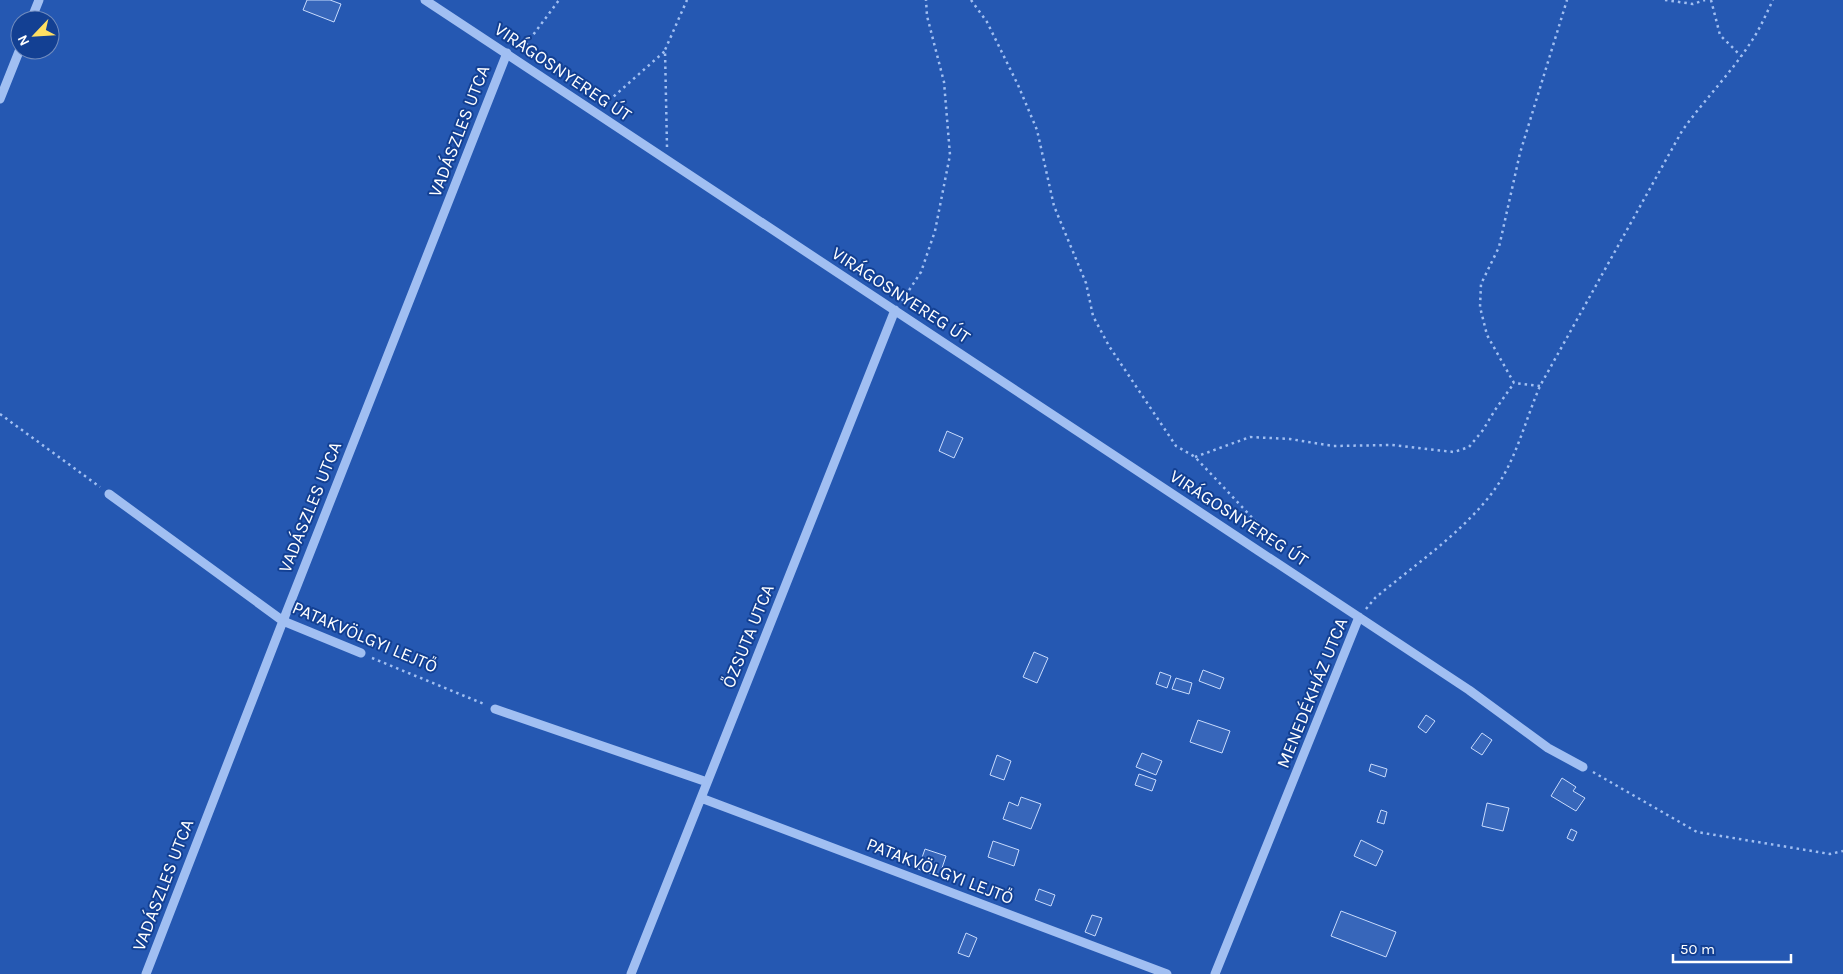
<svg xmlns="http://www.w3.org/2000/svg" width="1843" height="974" font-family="Karla,sans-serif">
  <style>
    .green { fill: #2558b2; fill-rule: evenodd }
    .building { fill: #3766ba; stroke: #c8dbfd }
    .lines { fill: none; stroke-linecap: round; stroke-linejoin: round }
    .path { stroke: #a1bff2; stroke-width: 2.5; stroke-dasharray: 2.5 4; stroke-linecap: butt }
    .minor { stroke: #a1bff2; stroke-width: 9 }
    .labels { text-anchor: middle; stroke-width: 4; stroke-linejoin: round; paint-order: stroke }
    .street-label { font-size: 18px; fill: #fff; stroke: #134093 }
  </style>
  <rect width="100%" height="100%" fill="#134093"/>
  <!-- green -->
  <path class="green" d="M0 0H1843V974H0ZM20 20H50V50H20Z"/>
  <!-- building -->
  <path class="building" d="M307 0H330L341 4 334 22 303 10Z
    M947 431 963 438 954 458 939 451Z
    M1034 652 1048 658 1037 683 1023 677Z
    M1203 670 1224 678 1220 689 1199 681Z
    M1160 672 1171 676 1167 688 1156 684Z
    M1176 678 1192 683 1189 694 1172 689Z
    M1426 715 1435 721 1426 733 1418 727Z
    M1198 720 1230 731 1222 753 1190 742Z
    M1482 733 1492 740 1482 755 1471 748Z
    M1142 753 1162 761 1156 775 1136 767Z
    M997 755 1011 761 1004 780 990 775Z
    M1371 764 1387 769 1385 777 1369 771Z
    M1139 774 1156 780 1152 791 1135 785Z
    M1562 778 1576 787 1573 791 1585 798 1576 811 1551 796Z
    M1021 797 1041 804 1031 829 1003 819 1009 802 1018 806Z
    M1487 803 1509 808 1503 831 1482 826Z
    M1381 810 1387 812 1384 824 1377 822Z
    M1571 829 1577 832 1573 841 1567 838Z
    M1361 840 1383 851 1376 866 1354 856Z
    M993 841 1019 850 1014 866 988 857Z
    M925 849 946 856 939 877 918 869Z
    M1039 889 1055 895 1051 906 1035 900Z
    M1341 911 1396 932 1386 957 1331 936Z
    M1092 915 1102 918 1095 936 1085 932Z
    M966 933 977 938 969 957 958 953Z"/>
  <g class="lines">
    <!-- path -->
    <path class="path" d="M971 0 987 22 1018 85 1037 130 1054 206 1086 283 1093 316 1109 346 1176 446 1195 457 1277 544 1279 549
      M1665 0 1693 4 1705 0
      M1711 0 1720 35 1741 56
      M522 50 559 0
      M604 105 665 51
      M667 147 665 50 687 0
      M902 301 921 272 935 231 950 155 944 82 927 16 926 0
      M1540 386 1514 383 1487 335 1480 307 1481 284 1499 247 1520 153 1567 0
      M0 414 100 487
      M1195 457 1250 437 1290 439 1333 446 1392 445 1454 452 1469 447 1483 430 1495 410 1514 383
      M1366 609 1375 598C1418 562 1480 521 1506 471 1520 444 1528 414 1540 386L1682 131C1704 100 1731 73 1751 42 1760 29 1766 14 1773 0
      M372 658 484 704
      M1593 772 1697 832 1830 854 1843 851"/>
    <!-- minor -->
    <path class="minor" d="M425 0 1469 690 1548 748 1583 767
      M31 20 39 0
      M0 99 20 49
      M109 494 283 621 361 653
      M495 709 707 782
      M701 798 1167 974
      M146 974 283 621 507 53
      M631 974 895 310
      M1215 974 1359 617"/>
  </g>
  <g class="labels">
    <!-- street labels -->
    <g class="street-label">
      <text transform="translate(563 72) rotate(34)" y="6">VIRÁGOSNYEREG ÚT</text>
      <text transform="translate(459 131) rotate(-69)" y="6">VADÁSZLES UTCA</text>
      <text transform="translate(901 295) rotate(33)" y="6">VIRÁGOSNYEREG ÚT</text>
      <text transform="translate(310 507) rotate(-68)" y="6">VADÁSZLES UTCA</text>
      <text transform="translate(1239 518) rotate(33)" y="6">VIRÁGOSNYEREG ÚT</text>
      <text transform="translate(748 636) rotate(-68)" y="6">ŐZSUTA UTCA</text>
      <text transform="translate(365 637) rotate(23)" y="6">PATAKVÖLGYI LEJTŐ</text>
      <text transform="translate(1312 693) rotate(-68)" y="6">MENEDÉKHÁZ UTCA</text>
      <text transform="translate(940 871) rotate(21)" y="6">PATAKVÖLGYI LEJTŐ</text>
      <text transform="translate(163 885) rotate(-69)" y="6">VADÁSZLES UTCA</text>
    </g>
  </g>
  <!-- north arrow -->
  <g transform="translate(35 35) rotate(245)"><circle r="24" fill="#134093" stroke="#718cbe"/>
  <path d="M0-4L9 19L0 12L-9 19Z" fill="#ffdf62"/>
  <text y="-8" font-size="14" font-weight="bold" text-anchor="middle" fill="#ffffff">N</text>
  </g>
  <!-- scale -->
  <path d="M1673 954v8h118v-8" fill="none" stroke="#ffffff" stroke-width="2.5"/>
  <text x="1680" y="954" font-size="15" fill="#ffffff" stroke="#134093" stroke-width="4" paint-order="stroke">50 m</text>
</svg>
